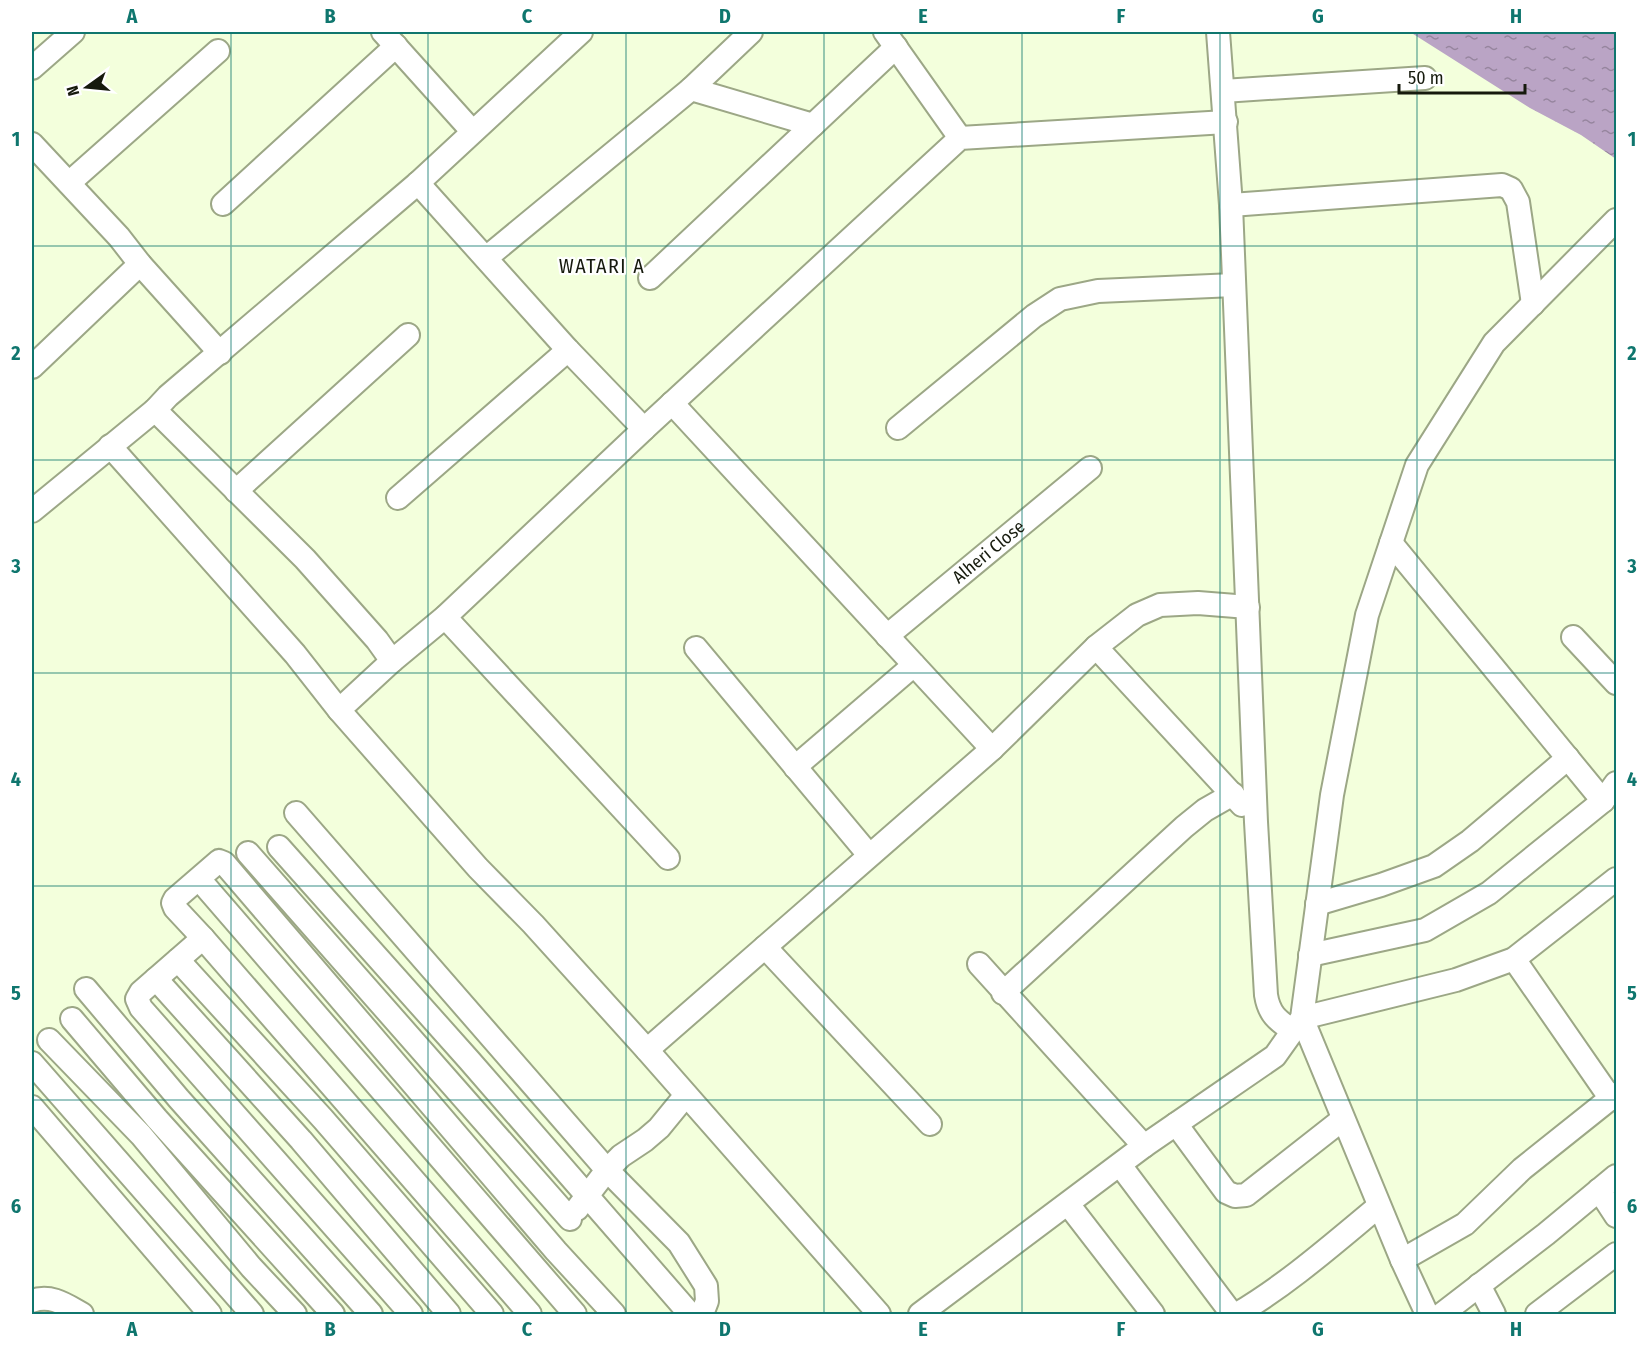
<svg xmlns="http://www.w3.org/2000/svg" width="1648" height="1346" font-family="'Fira Sans Condensed',sans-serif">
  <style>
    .water { fill: url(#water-ripples) }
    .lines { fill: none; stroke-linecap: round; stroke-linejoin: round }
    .minor-casing { stroke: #9ca786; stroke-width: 26 }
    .minor { stroke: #fff; stroke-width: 22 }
    .grid { fill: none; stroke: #0f766e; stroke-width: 1.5; stroke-opacity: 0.55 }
    .labels { text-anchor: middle; stroke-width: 4.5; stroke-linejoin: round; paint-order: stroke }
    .street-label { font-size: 18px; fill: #161a0d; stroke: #fff }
    .neighbourhood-label { font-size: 20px; letter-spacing: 1.5px; fill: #161a0d; stroke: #fff }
    .neatline { fill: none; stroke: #0f766e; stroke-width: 2 }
    .grid-label { font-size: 20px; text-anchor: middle; font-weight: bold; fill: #0f766e }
  </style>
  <defs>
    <pattern id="water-ripples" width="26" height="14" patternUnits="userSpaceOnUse" patternTransform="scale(1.5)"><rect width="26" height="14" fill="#baa4c5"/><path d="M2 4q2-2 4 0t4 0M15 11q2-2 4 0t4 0" fill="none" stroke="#96859e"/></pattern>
  </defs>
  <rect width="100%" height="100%" fill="#f3ffdc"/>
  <!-- water -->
  <path class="water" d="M1410 32H1616V159L1581 135 1530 108Z"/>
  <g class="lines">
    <defs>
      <g id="minor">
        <path d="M383 32 472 131"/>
        <path d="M885 32 960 138"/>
        <path d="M1218 32 1231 205 1256 822 1266 995C1269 1014 1277 1020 1293 1031"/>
        <path d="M32 68 73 32"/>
        <path d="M691 89 813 125"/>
        <path d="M1223 91 1425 78"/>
        <path d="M32 144 119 237 140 264 220 353"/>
        <path d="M69 183 218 51"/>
        <path d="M418 183 568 350 644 429 445 617 392 661 339 710 478 868 533 924 647 1050 879 1314"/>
        <path d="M223 204 396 46"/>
        <path d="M1231 205 1502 185 1511 189 1518 202 1533 304"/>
        <path d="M486 258 691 89 751 32"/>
        <path d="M650 278 896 47"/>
        <path d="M32 367 140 264"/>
        <path d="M672 403 992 749"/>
        <path d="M155 410 305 559 377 640 392 661"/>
        <path d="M898 428 1034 316 1060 299 1098 291 1234 285"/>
        <path d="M644 429 960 138 1226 122"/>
        <path d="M110 446 295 654 339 710"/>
        <path d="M236 491 408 335"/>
        <path d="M398 498 568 350"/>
        <path d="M32 511 155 410 168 396 418 183 581 32"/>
        <path d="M1391 543 1603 801"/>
        <path d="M445 617 668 858"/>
        <path id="s1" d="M887 636 1090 468"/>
        <path d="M1573 637 1616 683"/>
        <path d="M1096 647 1242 805"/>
        <path d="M696 648 869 855"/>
        <path d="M795 767 914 665"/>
        <path d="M296 813 607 1170 679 1243 706 1286 707 1301 702 1314"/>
        <path d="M279 847 469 1060 690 1314"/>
        <path d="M248 853 570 1219"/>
        <path d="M199 879 575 1314"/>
        <path d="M1317 904 1381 885 1434 866 1470 841 1568 758"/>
        <path d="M203 938 141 992 137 999 141 1008 411 1314"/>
        <path d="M765 947 930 1124"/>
        <path d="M1310 955 1425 930 1489 893 1603 801 1616 783"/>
        <path d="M1514 959 1611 1099"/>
        <path d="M178 960 323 1119 492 1314"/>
        <path d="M979 964 1144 1146"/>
        <path d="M156 979 301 1140 449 1314"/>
        <path d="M86 989 179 1099 371 1314"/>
        <path d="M1003 993 1184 827 1205 810 1233 794"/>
        <path d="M72 1019 157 1119 333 1314"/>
        <path d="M49 1040 141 1135 251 1267 295 1314"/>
        <path d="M647 1050 992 749 1096 647 1137 615 1160 605 1198 603 1248 607"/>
        <path d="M32 1063 252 1314"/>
        <path d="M32 1107 210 1314"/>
        <path d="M1176 1124 1226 1192 1235 1196 1246 1195 1343 1119"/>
        <path d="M1120 1165 1232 1314"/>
        <path d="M1599 1190 1616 1216"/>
        <path d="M1068 1204 1153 1314"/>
        <path d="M577 1209 607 1170 621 1156 645 1140 659 1128 686 1095"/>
        <path d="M1402 1260 1465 1224 1522 1169 1616 1094"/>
        <path d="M1479 1285 1494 1314"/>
        <path d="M32 1301C51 1294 66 1305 82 1314"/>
        <path d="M530 1314 203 938 175 908 173 903 175 899 219 861 224 863 556 1251 614 1314"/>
        <path d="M920 1314 1144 1146 1275 1056 1302 1018 1332 795 1367 615 1417 465 1494 343 1616 220"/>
        <path d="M1237 1314C1288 1284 1333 1244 1379 1206"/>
        <path d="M1427 1314 1402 1260 1302 1018 1456 980 1514 959 1616 879"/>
        <path d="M1442 1314 1546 1234 1616 1176"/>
        <path d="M1537 1314 1616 1254"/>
      </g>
    </defs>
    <!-- minor casing -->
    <use href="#minor" class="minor-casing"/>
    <!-- minor -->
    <use href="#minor" class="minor"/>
  </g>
  <!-- grid -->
  <path class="grid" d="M231 32V1314M428 32V1314M626 32V1314M824 32V1314M1022 32V1314M1220 32V1314M1417 32V1314M32 246H1616M32 460H1616M32 673H1616M32 886H1616M32 1100H1616"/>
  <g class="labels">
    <!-- street labels -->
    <g class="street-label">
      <text dy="6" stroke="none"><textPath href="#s1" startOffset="132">Alheri Close</textPath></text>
    </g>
    <!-- neighbourhood labels -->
    <g class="neighbourhood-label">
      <text x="602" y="273">WATARI A</text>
    </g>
  </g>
  <!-- border -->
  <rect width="1648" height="1346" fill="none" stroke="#ffffff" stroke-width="66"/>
  <!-- north arrow -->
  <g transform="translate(87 87) rotate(255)" stroke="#ffffff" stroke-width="4.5" paint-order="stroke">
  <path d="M0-4.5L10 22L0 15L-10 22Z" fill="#161a0d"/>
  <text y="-9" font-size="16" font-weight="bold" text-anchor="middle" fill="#161a0d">N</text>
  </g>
  <!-- scale -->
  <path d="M1399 84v9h126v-9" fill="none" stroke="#161a0d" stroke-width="3"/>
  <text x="1408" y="84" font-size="18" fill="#161a0d" stroke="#ffffff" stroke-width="4.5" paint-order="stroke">50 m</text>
  <rect x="33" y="33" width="1582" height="1280" class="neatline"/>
  <g class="grid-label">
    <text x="132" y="23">A</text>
    <text x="330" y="23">B</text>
    <text x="527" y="23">C</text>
    <text x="725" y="23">D</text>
    <text x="923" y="23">E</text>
    <text x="1121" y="23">F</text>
    <text x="1318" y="23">G</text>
    <text x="1516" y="23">H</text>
    <text x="16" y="146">1</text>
    <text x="1632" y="146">1</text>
    <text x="16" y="360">2</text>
    <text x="1632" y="360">2</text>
    <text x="16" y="573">3</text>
    <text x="1632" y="573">3</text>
    <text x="16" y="786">4</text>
    <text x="1632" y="786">4</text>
    <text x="16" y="1000">5</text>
    <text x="1632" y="1000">5</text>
    <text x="16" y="1213">6</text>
    <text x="1632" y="1213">6</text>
    <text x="132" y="1336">A</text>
    <text x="330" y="1336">B</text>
    <text x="527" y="1336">C</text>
    <text x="725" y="1336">D</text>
    <text x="923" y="1336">E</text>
    <text x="1121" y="1336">F</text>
    <text x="1318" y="1336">G</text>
    <text x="1516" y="1336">H</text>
  </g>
</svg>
